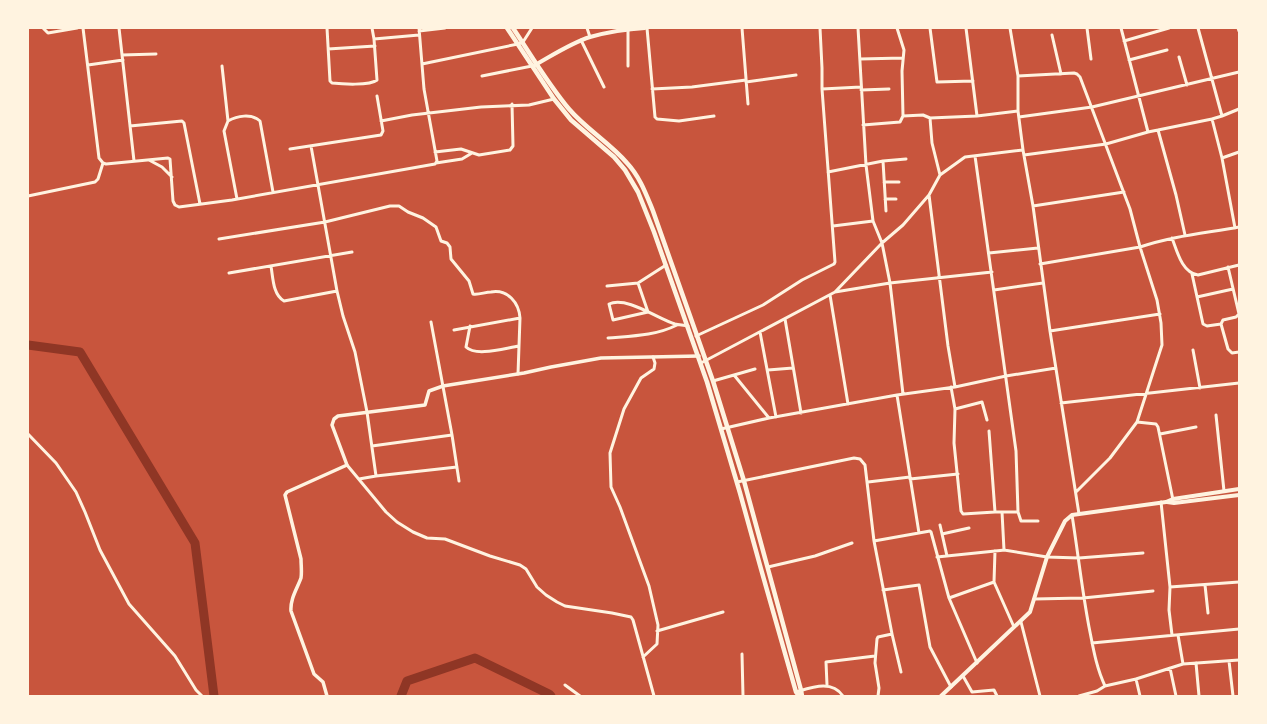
<svg xmlns="http://www.w3.org/2000/svg" width="1267" height="724" font-family="'PT Sans Narrow',sans-serif">
  <style>
    .lines { fill: none; stroke-linecap: round; stroke-linejoin: round }
    .river { stroke: #8f3625; stroke-width: 9 }
    .minor { stroke: #fff3e0; stroke-width: 3 }
    .tertiary { stroke: #fff3e0; stroke-width: 3.5 }
    .secondary { stroke: #fff3e0; stroke-width: 4 }
    .primary { stroke: #fff3e0; stroke-width: 4.5 }
  </style>
  <rect width="100%" height="100%" fill="#c8553d"/>
  <g class="lines">
    <!-- river -->
    <path class="river" d="M28 345 80 352 195 543 214 696
      M401 696 407 681 475 658 549 694 551 696"/>
    <!-- minor -->
    <path class="minor" d="M43 28 48 33 77 28
      M83 28 99 158 103 163 106 164 168 158 170 159 173 201 175 205 179 207 232 200 435 164 437 161 424 89 419 28
      M119 28 134 161
      M327 28 330 81 332 83C341 84 370 86 377 80L374 39 372 28
      M587 28 590 37
      M647 28 655 117 657 119 679 121 714 116
      M742 28 748 104
      M858 28 866 165 873 221 882 243 890 283 903 394
      M930 28 937 82 973 81
      M966 28 977 116
      M1010 28 1018 76V111L1023 150
      M1087 28 1091 59
      M1121 28 1148 132 1158 130 1176 195 1185 235
      M1198 28 1222 116 1212 119 1222 158 1235 228
      M1238 28 1239 31
      M419 31 445 28
      M1052 35 1061 74
      M374 39 419 35
      M581 40 604 87
      M1124 41 1169 28
      M328 49 375 46
      M122 55 156 54
      M1179 57 1187 85
      M860 59 903 58
      M1129 60 1167 50
      M422 64 518 44 523 42 532 28
      M88 65 123 60
      M222 66 228 121
      M628 66V29
      M482 76 532 66
      M1018 76 1074 73 1077 74 1080 77 1130 209 1140 247 1040 264
      M746 82 796 75
      M652 89 692 87 746 80
      M822 89 861 87
      M861 90 889 89
      M903 116 923 115 930 118 977 116 1018 111
      M1222 116 1239 109
      M1019 117 1092 107 1239 72
      M930 118 932 143 940 175
      M381 121 412 115 481 107 529 105 554 99
      M863 125 900 122 903 116 902 71 904 50 897 28
      M130 126 182 121 184 123 200 204
      M1158 130 1212 119
      M311 146 337 291 343 316 355 352 367 412 376 476 359 479
      M290 149 381 135 383 131 377 96
      M435 152 461 149 479 155 510 150 513 146 512 104
      M1024 155 1106 144 1148 132
      M975 156 1016 451 1018 512
      M1222 158 1239 152
      M149 160 162 167 172 177
      M883 161 886 211
      M436 163 462 159 472 153
      M828 172 883 161 906 159
      M884 182H899
      M929 195 948 346 955 387
      M28 196 95 182 98 179 103 163
      M237 199 224 131 228 121C237 116 251 113 260 121L273 192
      M885 199H896
      M1033 206 1124 192
      M833 226 873 221
      M1172 238C1177 251 1182 273 1198 275L1239 265
      M219 239 325 222 390 206H399L408 212 423 218 436 227 441 241 447 243 450 247 451 259 469 281 473 294C479 295 485 292 491 292 508 289 519 303 520 318L518 374
      M989 253 1038 248
      M271 266C273 278 273 295 284 301L337 291
      M1228 267 1239 314 1236 317 1223 320 1221 324 1228 349 1232 353 1239 352
      M229 273 352 252
      M1192 274 1203 324 1207 326 1221 324
      M638 283 648 312 613 320 609 304C627 296 658 319 675 324 679 325 683 325 688 326
      M607 286 638 283 666 265
      M994 290 1043 283
      M835 292 890 283 992 272
      M830 295 848 404
      M1197 297 1233 289
      M785 319 801 413
      M431 322 452 435 459 481
      M470 326 466 347C476 357 505 348 519 346
      M454 330 520 318
      M1050 331 1160 314
      M760 332 776 417
      M696 336 763 305 802 280 834 264 835 262 822 89V68L820 28
      M608 338C632 336 655 336 677 325
      M1193 350 1200 388
      M701 363 835 292 882 243 903 225 929 195 940 175 965 157 1023 150 1033 206 1050 331 1079 514
      M768 370 793 368
      M734 375 769 418
      M713 381 755 369
      M951 387 955 409 954 443 961 511 963 514 995 512
      M897 395 919 533
      M1061 403 1239 383
      M955 409 982 402 987 420
      M1216 415 1224 491
      M1137 422 1156 424 1158 427 1173 500
      M721 429 769 418 897 395 955 387 1006 376 1056 368
      M989 431 995 512H1002
      M28 434 56 463 76 492 85 512 100 550 129 604 175 656 196 690 202 696
      M1160 434 1196 427
      M372 446 452 435
      M347 465 386 512 397 522 413 532 427 538 445 539 490 556 520 565 526 569 537 587 546 595 557 602 565 606 612 613 631 617 633 620 654 696
      M376 476 457 467
      M910 479 958 474
      M737 482 854 458 860 459 865 465 874 541 892 634 878 637 877 639 875 663 879 688 878 696
      M868 482 910 477
      M1076 492 1110 458 1137 422 1162 345 1161 323 1157 300 1140 247C1172 236 1206 233 1239 227
      M1161 502 1170 587 1169 610 1172 635
      M1072 515C1078 553 1082 590 1089 627 1093 647 1096 667 1105 686L1136 679
      M1038 521H1021L1018 512H1002L1004 550 1047 557 1079 558 1143 553
      M940 525 947 556
      M942 534 969 528
      M874 541 930 531 931 532 949 598 977 663
      M937 557 1005 550
      M768 567 815 556 852 543
      M994 582 995 551
      M1205 585 1208 613
      M1170 587 1239 582
      M883 590 919 585 930 647 951 687
      M949 598 994 582 1014 627
      M1034 599 1083 598 1153 591
      M1021 622 1040 696
      M657 631 723 612
      M892 634 901 672
      M1178 635 1183 664 1239 660
      M1092 643 1239 629
      M742 654 743 696
      M643 657 657 644 658 625 649 586 620 507 611 487 610 453 624 409 641 378 654 369 655 363 653 357
      M1229 661 1233 696
      M1196 663 1199 696
      M1170 668 1176 696
      M963 676 972 692 994 690 997 696
      M565 685 580 696
      M827 685 826 662 875 656
      M796 692C813 687 832 680 843 696
      M1079 696 1097 691 1105 686
      M1140 696 1136 679 1183 664"/>
    <!-- tertiary -->
    <path class="tertiary" d="M327 696 323 682 314 674 291 611C290 599 297 589 301 578 302 572 301 565 301 559L285 495 287 492 347 465 332 425 334 419 338 416 425 405 429 391 443 386 524 373 551 367 601 358 699 356"/>
    <!-- secondary -->
    <path class="secondary" d="M535 65C553 55 571 43 590 37 608 32 627 29 645 28
      M1167 502 1174 503 1239 495
      M941 696 1030 612 1047 557 1065 521 1072 515 1166 502 1173 499 1239 489"/>
    <!-- primary -->
    <path class="primary" d="M507 28 554 99 571 120 614 157 625 170 638 192 654 232 707 382 740 493 761 569 796 692 799 696
      M513 28C531 55 548 84 569 109 586 129 610 143 627 163 640 177 646 194 653 211L713 381 744 481 801 690 802 696"/>
  </g>
  <!-- border -->
  <rect width="1267" height="724" fill="none" stroke="#fff3e0" stroke-width="58"/>
</svg>
